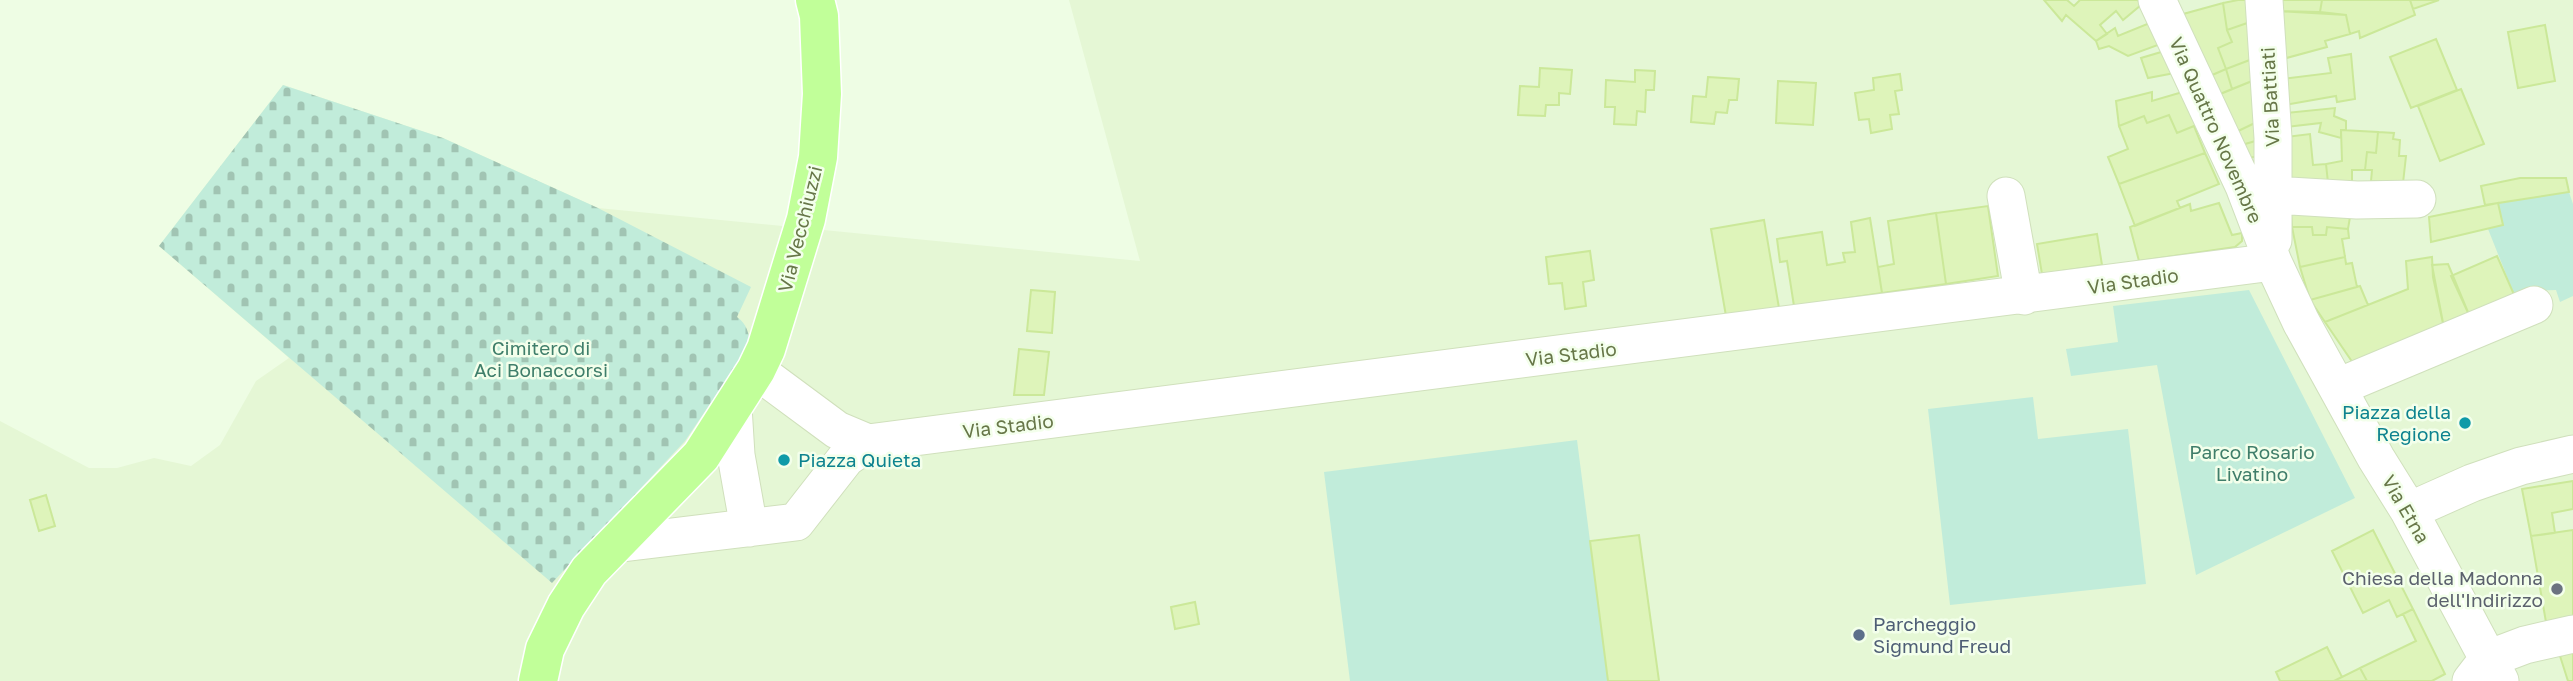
<svg xmlns="http://www.w3.org/2000/svg" width="2573" height="681" font-family="'Golos Text',sans-serif">
  <style>
    .residential { fill: #e5f7d5 }
    .cemetery { fill: url(#cemetery-stones) }
    .park { fill: #c1ecda }
    .building { fill: #def4ba; stroke: #cbe899; stroke-width: 2 }
    .lines { fill: none; stroke-linecap: round; stroke-linejoin: round }
    .minor-casing { stroke: #d0e0bc; stroke-width: 39 }
    .major-casing { stroke: #fff; stroke-width: 41 }
    .minor { stroke: #fff; stroke-width: 37 }
    .major { stroke: #c1ff99; stroke-width: 38 }
    .culture-dot { fill: #0f9aa8; stroke: #f3ffeb; stroke-width: 2.5 }
    .worship-dot { fill: #6b7280; stroke: #f3ffeb; stroke-width: 2.5 }
    .service-dot { fill: #5c6f8a; stroke: #f3ffeb; stroke-width: 2.5 }
    .labels { text-anchor: middle; stroke-width: 5; stroke-linejoin: round; paint-order: stroke }
    .street-label { font-size: 19px; fill: #677748; stroke: #f3ffeb }
    .park-label { font-size: 19px; fill: #3f7e6a; stroke: #f3ffeb }
    .culture-label { font-size: 19px; fill: #0d838f; stroke: #f3ffeb; text-anchor: end }
    .worship-label { font-size: 19px; fill: #5b616d; stroke: #f3ffeb; text-anchor: end }
    .service-label { font-size: 19px; fill: #4e5e75; stroke: #f3ffeb; text-anchor: start }
  </style>
  <defs>
    <pattern id="cemetery-stones" width="16" height="16" patternUnits="userSpaceOnUse" patternTransform="scale(1.75)"><rect width="16" height="16" fill="#c1ecda"/><path d="M2 7V4a2 2 0 0 1 4 0v3zM10 15v-3a2 2 0 0 1 4 0v3z" fill="#a1c4b3"/></pattern>
  </defs>
  <rect width="100%" height="100%" fill="#eefde4"/>
  <!-- residential -->
  <path class="residential" d="M1069 0H2573V681H0V421L89 468H117L154 458 191 466 220 445 256 381 289 358 159 246 283 85 443 138 598 208 1140 261Z"/>
  <!-- cemetery -->
  <path class="cemetery" d="M283 85 443 138 598 208 751 287 737 317C747 324 749 333 750 345L685 441 552 583 159 246Z"/>
  <!-- park -->
  <path class="park" d="M2569 192 2573 204V296L2560 302 2556 290 2529 291 2516 299 2488 229 2503 225 2498 203Z
    M2249 290 2355 498 2196 575 2157 365 2071 376 2066 349 2118 342 2113 306Z
    M2033 397 2038 439 2128 429 2146 584 1950 605 1928 409Z
    M1577 440 1608 681H1350L1324 472Z"/>
  <!-- building -->
  <path class="building" d="M2044 0H2067L2074 6 2080 0H2138L2141 5 2123 20 2116 11 2100 25 2107 34 2096 41 2066 15 2062 21Z
    M2238 0H2252L2253 21 2227 30 2223 3Z
    M2276 0H2322L2320 12 2276 11Z
    M2322 0H2410L2415 15 2360 38 2359 31 2350 34 2346 15 2320 12Z
    M2410 0H2439L2413 9Z
    M2223 3 2227 30 2232 42 2218 48 2226 69 2203 79 2176 16Z
    M2276 11 2346 15 2350 34 2325 41 2327 47 2279 60Z
    M2157 20 2166 42 2128 56 2109 46 2099 49 2096 41 2115 28 2118 36Z
    M2253 21 2255 58 2226 69 2218 48 2232 42 2227 30Z
    M2545 25 2555 81 2518 88 2508 32Z
    M2436 39 2457 90 2411 108 2390 57Z
    M2168 50 2180 72 2148 78 2141 58Z
    M2351 54 2355 99 2337 102 2336 96 2284 105 2282 79 2331 73 2328 58Z
    M2255 58 2257 79 2232 89 2226 69Z
    M1540 68 1572 70 1570 94 1559 93V105H1546L1545 116 1518 115 1520 86 1539 87Z
    M2226 69 2232 89 2213 97 2203 79Z
    M1635 70 1655 71 1654 90H1646L1645 112 1637 111 1636 125 1614 124 1615 107H1605L1606 80 1635 82Z
    M1900 74 1902 90 1895 91 1899 114 1890 115 1892 129 1871 133 1869 119 1859 120 1855 93 1874 90 1873 78Z
    M1708 77 1739 79 1737 100H1729L1727 113 1716 112 1714 124 1691 122 1693 96 1706 97Z
    M2257 79 2261 120 2232 134 2213 97Z
    M1778 81 1816 83 1813 125 1776 123Z
    M2461 89 2484 144 2440 161 2418 106Z
    M2186 91 2200 122 2194 126 2177 133 2169 115 2147 123 2144 116 2119 126 2116 101 2152 92V101Z
    M2335 108 2334 116 2346 121V130H2341V138L2319 132 2321 123 2286 127 2285 113Z
    M2169 115 2177 133 2194 126 2205 153 2119 184 2108 157 2128 149 2119 126 2144 116 2147 123Z
    M2261 120 2259 140 2238 146 2232 134Z
    M2341 130 2378 132 2376 153 2367 152 2365 170H2352V191L2329 192 2326 164 2342 161Z
    M2378 132 2394 133 2393 139 2400 140 2399 156H2406L2403 183 2371 181 2372 170H2365L2367 152 2376 153Z
    M2310 134 2313 165 2326 164 2329 192 2287 190 2286 137Z
    M2259 140 2258 156 2245 159 2238 146Z
    M2205 153 2219 184 2177 201 2180 208 2135 226 2119 184Z
    M2520 178H2566L2569 192 2485 205 2481 186Z
    M2219 203 2232 235 2242 233V241L2235 247 2139 261 2130 227 2190 204 2191 211Z
    M2498 203 2503 225 2431 242 2429 217Z
    M2290 204 2350 217 2348 229 2327 227 2326 235H2313L2312 227H2292Z
    M1988 206 1998 276 1946 284 1936 213Z
    M1936 213 1946 284 1882 293 1878 267 1894 264 1888 221Z
    M1870 218 1882 293 1794 306 1787 261 1780 262 1777 239 1822 232 1827 265 1845 262 1843 253 1855 252 1851 222Z
    M1764 220 1779 308 1726 316 1711 229Z
    M2292 227H2312L2313 235H2326L2327 227 2348 229 2349 238 2342 239 2345 257 2300 267Z
    M2097 234 2102 265 2042 274 2037 244Z
    M1590 251 1594 280 1583 282 1586 306 1565 309 1562 283 1549 284 1546 257Z
    M2497 256 2516 299 2470 317 2451 276Z
    M2345 257 2346 264 2352 263 2357 287 2310 300 2300 267Z
    M2432 257 2433 277 2444 328 2353 363 2325 322 2408 289 2406 261Z
    M2448 264 2470 317 2444 328 2432 265Z
    M2360 286 2368 305 2325 322 2310 300Z
    M1031 290 1055 292 1052 333 1027 331Z
    M1019 349 1049 352 1044 395H1014Z
    M2573 481V509L2552 513 2555 533 2531 536 2522 489Z
    M46 495 55 526 39 531 30 500Z
    M2373 530 2413 609 2397 617 2389 600 2363 613 2332 551Z
    M2573 530V618L2546 622 2531 536Z
    M1639 535 1659 681H1608L1590 541Z
    M1195 602 1199 624 1175 629 1171 607Z
    M2413 609 2445 674 2432 681H2367L2360 668 2416 641 2403 614Z
    M2327 647 2342 677 2334 681H2280L2276 672Z
    M2573 652V681H2568L2560 656Z
    M2360 668 2367 681H2334Z"/>
  <g class="lines">
    <defs>
      <path id="minor" d="M2157 0 2244 186 2273 262 2301 322 2376 458 2409 511 2500 681
        M2264 0 2273 138V240
        M2006 196 2024 296
        M2250 199 2274 195 2357 200 2417 199
        M756 370 837 430 868 443
        M2338 387 2534 305
        M733 407 736 455 749 528
        M2409 511 2472 483 2521 466 2573 454
        M614 544 796 522 846 458 868 443 2273 262
        M2471 681 2488 659 2525 645 2573 634"/>
      <path id="major" d="M538 681 545 649 566 606 589 571 701 456 756 370 766 349 806 219 818 157 822 94 819 16 815 0"/>
    </defs>
    <!-- minor casing -->
    <use href="#minor" class="minor-casing"/>
    <!-- major casing -->
    <use href="#major" class="major-casing"/>
    <!-- minor -->
    <use href="#minor" class="minor"/>
    <!-- major -->
    <use href="#major" class="major"/>
  </g>
  <!-- markers -->
  <g class="culture-dot">
    <circle cx="2465" cy="423" r="7"/>
    <circle cx="784" cy="460" r="7"/>
  </g>
  <circle class="worship-dot" cx="2557" cy="589" r="7"/>
  <circle class="service-dot" cx="1859" cy="635" r="7"/>
  <g class="labels">
    <!-- street labels -->
    <g class="street-label">
      <text transform="translate(2270 97) rotate(-93)" y="7">Via Battiati</text>
      <text transform="translate(2216 130) rotate(66)" y="7">Via Quattro Novembre</text>
      <text transform="translate(800 229) rotate(-76)" y="7">Via Vecchiuzzi</text>
      <text transform="translate(2133 281) rotate(-8)" y="7">Via Stadio</text>
      <text transform="translate(1571 354) rotate(-7)" y="7">Via Stadio</text>
      <text transform="translate(1008 426) rotate(-7)" y="7">Via Stadio</text>
      <text transform="translate(2406 509) rotate(60)" y="7">Via Etna</text>
    </g>
    <!-- park labels -->
    <g class="park-label">
      <text x="541" y="355">Cimitero di<tspan x="541" dy="22">Aci Bonaccorsi</tspan></text>
      <text x="2252" y="459">Parco Rosario<tspan x="2252" dy="22">Livatino</tspan></text>
    </g>
    <!-- culture labels -->
    <g class="culture-label">
      <text x="2451" y="419">Piazza della<tspan x="2451" dy="22">Regione</tspan></text>
      <text x="798" y="467" text-anchor="start">Piazza Quieta</text>
    </g>
    <!-- worship labels -->
    <g class="worship-label">
      <text x="2543" y="585">Chiesa della Madonna<tspan x="2543" dy="22">dell'Indirizzo</tspan></text>
    </g>
    <!-- service labels -->
    <g class="service-label">
      <text x="1873" y="631">Parcheggio<tspan x="1873" dy="22">Sigmund Freud</tspan></text>
    </g>
  </g>
</svg>
